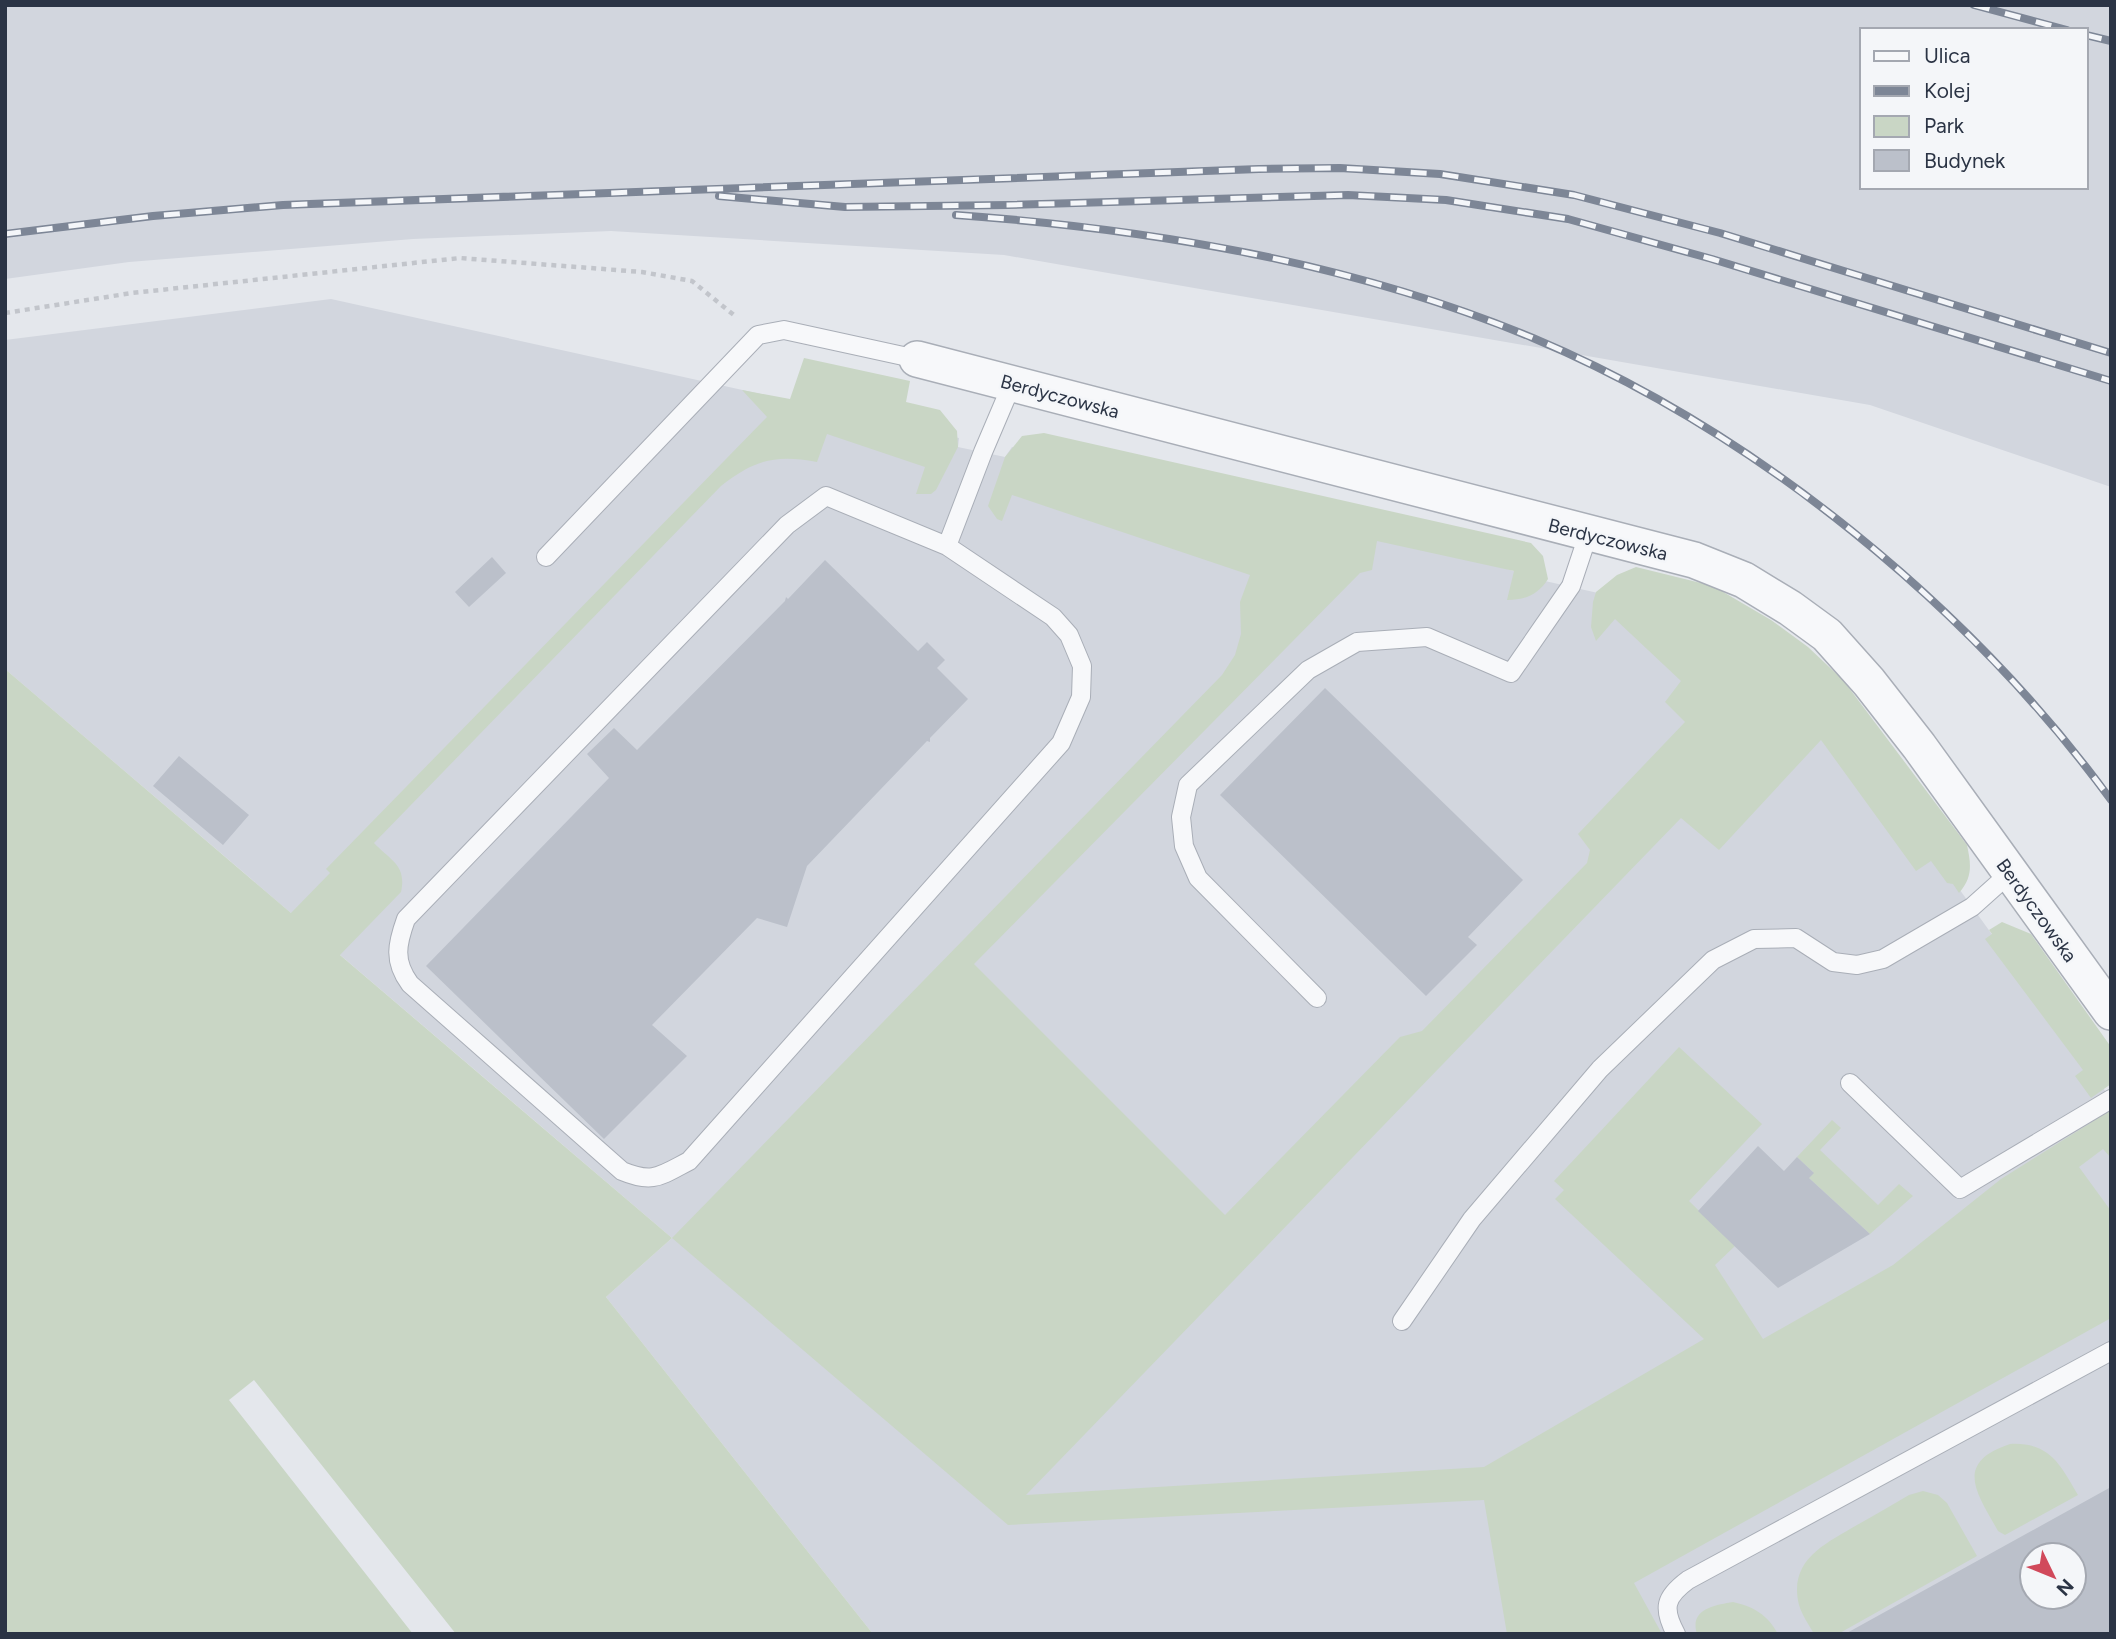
<svg xmlns="http://www.w3.org/2000/svg" width="2116" height="1639" font-family="Figtree,sans-serif">
  <style>
    .built { fill: #d2d6de; fill-rule: evenodd }
    .green { fill: #c9d6c5 }
    .building { fill: #bbc0ca; fill-rule: evenodd }
    .lines { fill: none; stroke-linecap: round; stroke-linejoin: round }
    .lane-casing { stroke: #a9aeb7; stroke-width: 20 }
    .street-casing { stroke: #a9aeb7; stroke-width: 38 }
    .path { stroke: #c2c5cb; stroke-width: 4.5; stroke-dasharray: 5 5; stroke-linecap: butt }
    .lane { stroke: #f7f8fa; stroke-width: 18 }
    .street { stroke: #f7f8fa; stroke-width: 35 }
    .rail-casing { stroke: #7d8696; stroke-width: 8 }
    .rail { stroke: #f4f6f9; stroke-width: 5; stroke-dasharray: 16; stroke-linecap: butt }
    .labels { text-anchor: middle; stroke-width: 5; stroke-linejoin: round; paint-order: stroke }
    .street-label { font-size: 19px; fill: #2b3445; stroke: #f4f6f9 }
  </style>
  <rect width="100%" height="100%" fill="#e4e7ec"/>
  <!-- built -->
  <path class="built" d="M5 5H2111V487L1870 405 1004 255 611 231 413 239 129 262 5 279ZM1862 30H2086V187H1862Z
    M331 299 959 438 958 447 1005 457 1012 447 1377 528 1545 581 1598 593 1795 662 2111 1099V1634H873L606 1297 672 1238 5 669V340ZM2032 1555H2074V1597H2032Z"/>
  <!-- green -->
  <path class="green" d="M804 358 910 381 906 402 940 410 957 431 958 447 936 490 931 494H916L925 467 827 434 817 462C775 454 754 460 721 486L374 843C390 860 407 865 401 892L340 955 672 1238 1222 675 1235 655 1241 634 1240 602 1250 575 1012 495 1002 521 997 519 988 506 1005 457 1022 436 1044 433 1531 543 1543 556 1548 579C1538 595 1525 600 1507 600L1514 571 1377 541 1372 570 1360 573 974 964 1225 1215 1400 1037 1422 1031 1587 863 1590 850 1578 834 1685 722 1665 702 1681 681 1615 619 1596 641 1591 627 1593 602 1596 592 1617 575 1636 567 1713 586 1771 620 1808 647 1843 680 1967 845C1971 864 1973 877 1959 893L1953 884 1947 883 1931 861 1916 871 1821 740 1719 850 1681 818 1026 1495 1484 1467 1704 1339 1555 1199 1564 1190 1554 1181 1679 1047 1762 1124 1689 1201 1735 1246 1715 1265 1763 1339 1893 1265 2001 1179 2111 1110V1158L2103 1149 2079 1167 2111 1211V1318L1634 1583 1662 1634H1507L1484 1500 1008 1525 672 1238 606 1297 873 1634H456L254 1380 229 1400 413 1634H5V669L291 913 330 873 326 869 767 417 742 390 790 399Z
    M2002 922 2031 934 2111 1047V1084L2091 1098 2075 1076 2083 1070 1985 939 1992 934 1989 930Z
    M1832 1120 1841 1128 1820 1150 1878 1205 1899 1184 1913 1196 1870 1234 1809 1178 1813 1172 1797 1157Z
    M2010 1444C2050 1442 2060 1464 2078 1495L2005 1535 1998 1531C1977 1493 1953 1463 2010 1444Z
    M1923 1491 1938 1495 1947 1503 1977 1556 1838 1634H1814C1809 1625 1802 1615 1799 1605 1788 1560 1825 1544 1857 1525 1875 1515 1892 1505 1909 1495Z
    M1733 1602C1754 1607 1767 1614 1778 1634H1697C1689 1609 1715 1605 1733 1602Z"/>
  <!-- building -->
  <path class="building" d="M492 557 506 573 469 607 455 592Z
    M825 560 918 651 927 642 945 660 937 668 968 699 930 738V742L927 741 807 866 787 927 757 918 652 1025 687 1056 604 1139 426 966 609 778 587 754 614 728 637 750 785 601 786 597 788 599Z
    M1325 688 1523 880 1468 937 1477 945 1426 996 1220 795Z
    M179 756 249 815 223 845 153 786Z
    M1758 1146 1784 1171 1797 1157 1814 1173 1809 1178 1870 1234 1778 1288 1698 1211Z
    M2111 1487V1634H1845ZM2032 1555H2074V1597H2032Z"/>
  <g class="lines">
    <defs>
      <path id="lane" d="M826 496 947 546 1053 617 1069 635 1082 666 1081 697 1061 743 689 1161C660 1176 653 1184 622 1171L410 984C393 961 397 944 406 919L787 525Z
        M947 546 983 452 1012 384
        M546 557 758 335 784 330 917 359
        M1317 998 1198 878 1184 846 1181 817 1188 785 1308 670 1357 642 1427 637 1511 673 1571 586 1588 535
        M1850 1083 1960 1189 2111 1099
        M1402 1321 1472 1219 1600 1069 1713 960 1754 939 1796 938 1833 962 1857 965 1883 959 1972 907 2010 873
        M1676 1634C1662 1608 1665 1597 1688 1580L2111 1351"/>
      <path id="street" d="M917 359 1694 560 1744 580 1790 608 1827 635 1869 682 1919 746 2111 1012"/>
    </defs>
    <!-- lane casing -->
    <use href="#lane" class="lane-casing"/>
    <!-- street casing -->
    <use href="#street" class="street-casing"/>
    <!-- path -->
    <path class="path" d="M5 313 132 293 460 258 642 272 692 281 735 316"/>
    <!-- lane -->
    <use href="#lane" class="lane"/>
    <!-- street -->
    <use href="#street" class="street"/>
    <defs>
      <path id="rail" d="M1974 5 2067 30
        M2086 35 2111 41
        M719 196 845 207 1008 205 1348 195 1446 200 1568 219 1712 259 2111 381
        M956 215C1152 229 1350 262 1533 338 1755 431 1969 606 2111 800
        M5 234 153 216 283 205 1259 169 1340 168 1440 174 1574 195 1720 233 2111 353"/>
    </defs>
    <!-- rail casing -->
    <use href="#rail" class="rail-casing"/>
    <!-- rail -->
    <use href="#rail" class="rail"/>
  </g>
  <g class="labels">
    <!-- street labels -->
    <g class="street-label">
      <text transform="translate(1060 396) rotate(15)" y="7">Berdyczowska</text>
      <text transform="translate(1608 539) rotate(14)" y="7">Berdyczowska</text>
      <text transform="translate(2037 910) rotate(54)" y="7">Berdyczowska</text>
    </g>
  </g>
  <!-- border -->
  <rect width="2116" height="1639" fill="none" stroke="#2b3445" stroke-width="14"/>
  <!-- legend -->
  <rect x="1860" y="28" width="228" height="161" fill="#f4f6f9" stroke="#a4a8b1" stroke-width="2"/>
  <rect x="1874" y="51" width="35" height="10" fill="#f7f8fa" stroke="#a4a8b1" stroke-width="2"/>
  <text x="1924" y="63" font-size="21" fill="#2b3445">Ulica</text>
  <rect x="1874" y="86" width="35" height="10" fill="#7d8696" stroke="#a4a8b1" stroke-width="2"/>
  <text x="1924" y="98" font-size="21" fill="#2b3445">Kolej</text>
  <rect x="1874" y="116" width="35" height="21" fill="#c9d6c5" stroke="#a4a8b1" stroke-width="2"/>
  <text x="1924" y="133" font-size="21" fill="#2b3445">Park</text>
  <rect x="1874" y="150" width="35" height="21" fill="#bbc0ca" stroke="#a4a8b1" stroke-width="2"/>
  <text x="1924" y="168" font-size="21" fill="#2b3445">Budynek</text>
  <!-- north arrow -->
  <g transform="translate(2053 1576) rotate(133)"><circle r="33" fill="#f4f6f9" stroke="#a4a8b1" stroke-width="2"/>
  <path d="M0-5L12 26L0 18L-12 26Z" fill="#d1495b"/>
  <text y="-10" font-size="19" font-weight="bold" text-anchor="middle" fill="#2b3445">N</text>
  </g>
</svg>
